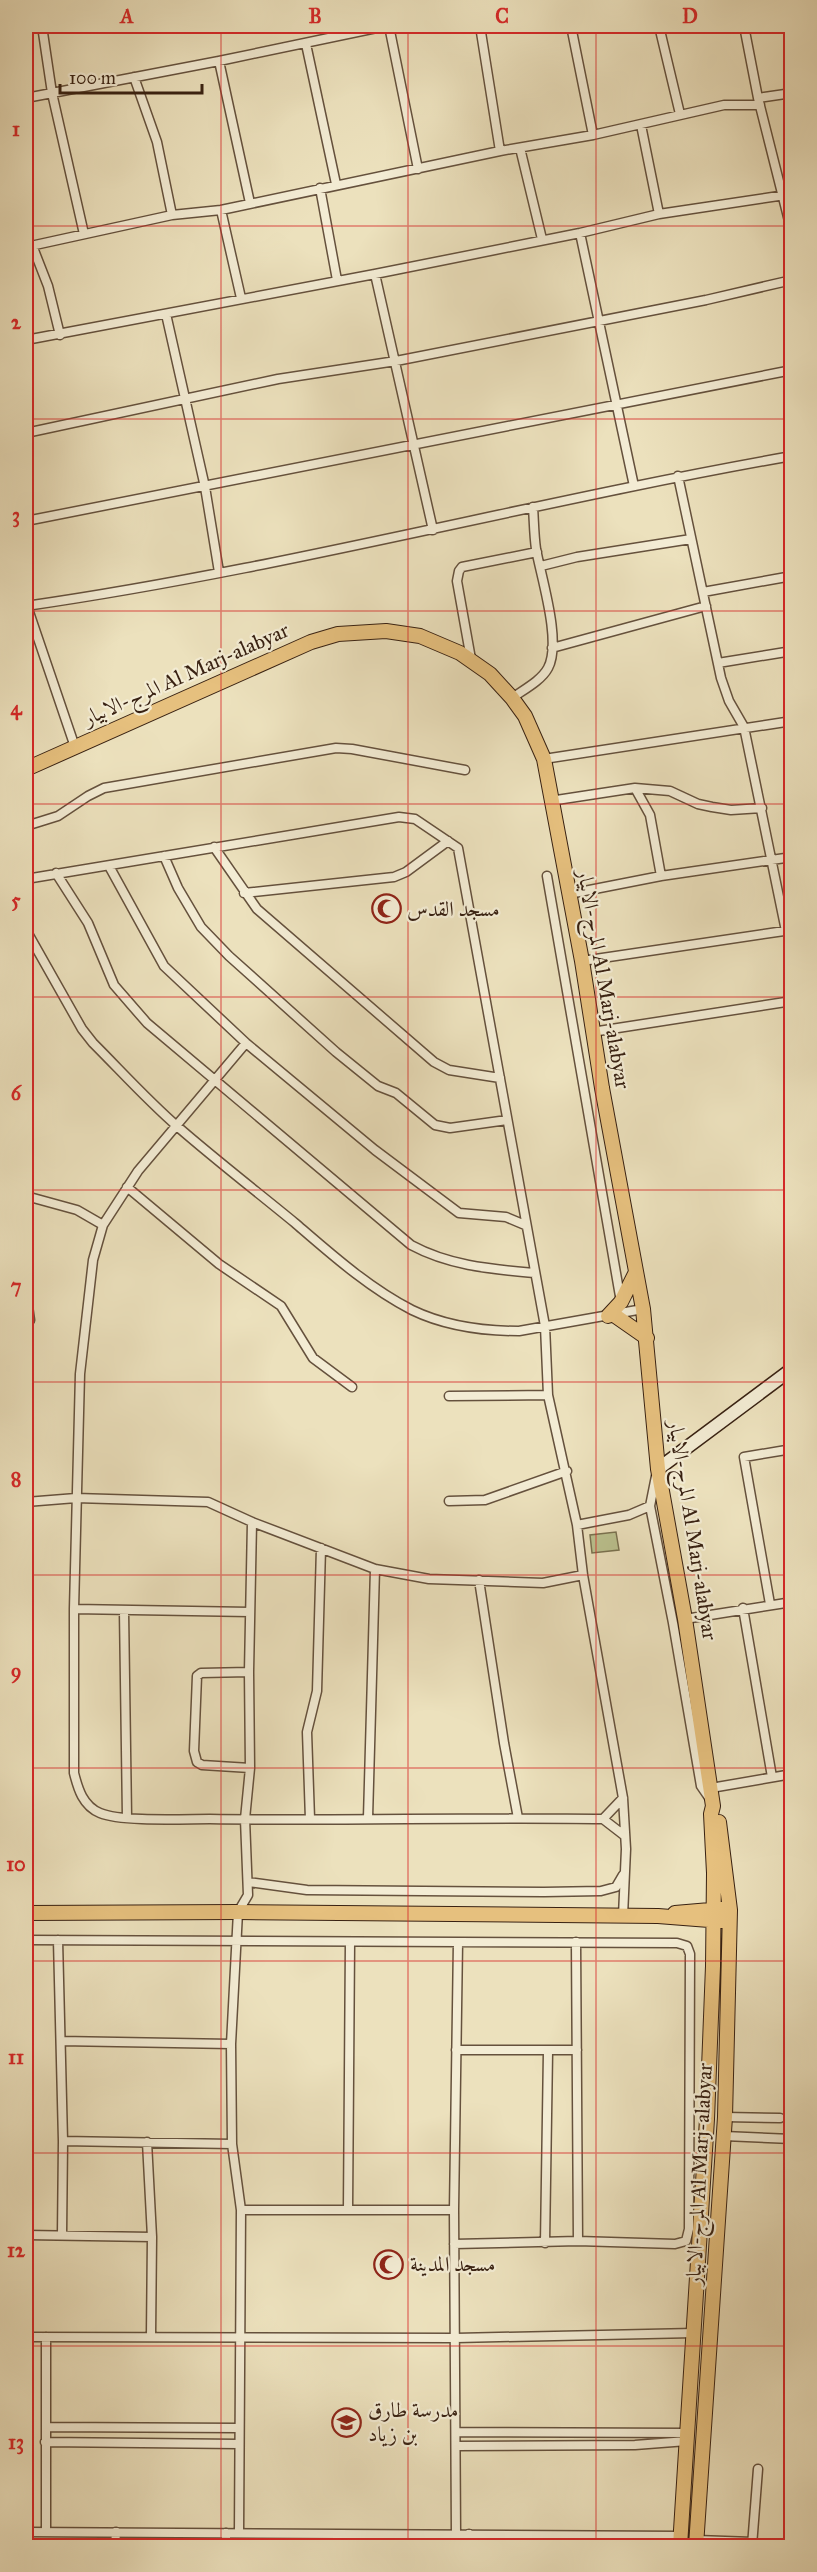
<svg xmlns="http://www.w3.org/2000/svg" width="817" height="2572" font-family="'IM FELL Great Primer',Amiri,serif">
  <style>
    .green { fill: #bbc28f; stroke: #7a7250; stroke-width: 1.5 }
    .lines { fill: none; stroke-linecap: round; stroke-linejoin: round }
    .street-casing { stroke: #65513d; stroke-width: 11 }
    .secondary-casing { stroke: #382112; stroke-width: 15 }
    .primary-casing { stroke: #382112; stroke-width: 16 }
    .street { stroke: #f3ecd4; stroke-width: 8 }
    .secondary { stroke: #f3ecd4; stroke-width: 12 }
    .primary { stroke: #e6c07e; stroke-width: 14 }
    .grid { fill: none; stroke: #d62828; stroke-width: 1.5; stroke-opacity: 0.55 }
    .labels { text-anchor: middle; stroke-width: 4.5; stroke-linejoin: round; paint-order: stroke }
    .street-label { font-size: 21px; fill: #382112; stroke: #f3ecd4 }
    .poi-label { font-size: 21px; fill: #382112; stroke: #f3ecd4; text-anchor: start }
    .neatline { fill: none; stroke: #d62828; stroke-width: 2 }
    .grid-label { font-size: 20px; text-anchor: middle; font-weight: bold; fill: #d62828 }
  </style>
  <rect width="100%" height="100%" fill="#ece1bd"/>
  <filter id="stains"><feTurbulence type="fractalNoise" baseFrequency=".00333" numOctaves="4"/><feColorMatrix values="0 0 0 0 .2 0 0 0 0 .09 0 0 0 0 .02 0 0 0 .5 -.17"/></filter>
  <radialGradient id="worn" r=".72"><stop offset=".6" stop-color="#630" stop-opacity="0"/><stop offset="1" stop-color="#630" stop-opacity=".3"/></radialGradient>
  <!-- green -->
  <path class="green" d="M616 1532 619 1550 592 1553 590 1535Z"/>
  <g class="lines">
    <defs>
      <path id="street" d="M42 26 52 93 84 234
        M389 26 418 169
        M480 26 500 151
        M571 26 593 135
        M659 26 680 114
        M744 26 758 98 792 233
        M306 44 336 184
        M219 61 250 203
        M134 77 157 142 172 215
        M26 98 219 61 386 26
        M758 98 792 93
        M641 125 659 214
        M520 148 542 239
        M320 188 337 280
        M221 210 241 298
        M580 233 634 486
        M32 245 48 286 60 335
        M26 247 172 215 221 210 500 151 593 135 724 105H760
        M375 274 433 530
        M166 314 205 487 219 572
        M26 340 375 274 580 233 659 214 792 194
        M26 433 278 379 396 361 706 300 792 280
        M678 476 721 678 729 701 744 727 786 931
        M26 521 792 370
        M541 566 577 557 691 539
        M703 592 792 576
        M26 606C283 569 535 501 792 456
        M27 606 75 747
        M552 648 706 606
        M471 659 457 581 459 571 462 567 537 552
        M718 663 792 651
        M512 698C523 690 541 681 548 668 562 642 541 577 536 549 534 535 534 521 533 507
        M544 759 792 721
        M635 788 670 791 698 804 712 807 731 810 762 808
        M550 801 635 788 650 815 661 876
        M26 826 58 816 88 796 104 788 336 748 352 749 465 770
        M214 847 257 909 434 1062 449 1070 500 1078
        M164 856 178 888 201 927 229 956 336 1052 378 1086 396 1093 435 1125 450 1128 507 1120
        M109 866 164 966 246 1043 375 1150 459 1213 506 1217 525 1225
        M56 873 88 923 114 985 147 1023 411 1245C450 1266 491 1269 534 1273
        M547 876 621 1302
        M26 879 399 817 415 819 458 848 545 1326 548 1395 577 1525 583 1575 623 1798 626 1849 623 1916
        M244 893 394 877 406 872 448 841
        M569 894 661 876 792 857
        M26 930 82 1029 93 1043C121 1071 148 1101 178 1127 216 1160 256 1191 295 1223 331 1254 369 1288 412 1310 445 1326 483 1331 519 1331L643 1309
        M582 961 791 930
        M592 1032 792 1001
        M246 1043 138 1171 103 1225 93 1260 80 1374 74 1609V1773C78 1789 83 1806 100 1813 121 1822 184 1819 210 1819 341 1821 472 1817 603 1819L623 1798
        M127 1187 219 1264 281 1306 313 1358 352 1387
        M26 1196 77 1210 103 1225
        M26 1292 30 1320 26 1323
        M449 1396 548 1395
        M449 1501 485 1500 567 1471
        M26 1502 76 1498 208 1502 252 1522 375 1569 429 1579 543 1583 583 1575
        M650 1506 673 1623 701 1786 712 1802
        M577 1525 629 1515 650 1506 656 1476
        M479 1580 504 1743 518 1818
        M770 1604 744 1457 792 1449
        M743 1608 772 1777
        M74 1609 250 1612
        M124 1611 127 1817
        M685 1619 792 1602
        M249 1672 201 1673 197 1676 194 1751 197 1762 202 1765 250 1768
        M711 1788 792 1774
        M368 1818 375 1569
        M310 1819 307 1732 317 1691 321 1548
        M603 1819 625 1836
        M248 1882 307 1890 544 1892 601 1891 616 1887 623 1875
        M26 1940 677 1943 687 1946 690 1954 689 2229 686 2241 675 2244 578 2241 454 2244
        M58 1940 63 2141 62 2235
        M576 1942 578 2241
        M61 2041 231 2044
        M456 2050H577
        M725 2117 780 2118
        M724 2136 792 2139
        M63 2141 232 2144
        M147 2142 152 2237 151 2336
        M348 2209 350 1942
        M241 2210H454
        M26 2235 152 2237
        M545 2243 548 2052
        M26 2337 456 2338 694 2333
        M46 2337V2532
        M46 2427 239 2428
        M456 2432 687 2433
        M45 2442 239 2444
        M456 2446 635 2445 687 2441
        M26 2532 680 2536
        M239 2533 241 2210 232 2144 231 2044 238 1912 248 1895 245 1819 250 1768 249 1672 252 1522
        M456 2534 454 2210 458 1942
        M469 2534V2546
        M697 2540 753 2542
        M115 2546 116 2532
        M226 2546V2533
        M321 2546V2534
        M752 2546 758 2469"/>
      <path id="secondary" d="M658 1469 792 1369"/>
      <path id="primary" d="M26 769 311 642 338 634 386 631 420 636 460 653 490 674 512 698 525 716 544 759 582 961 602 1088 643 1309 658 1469 685 1619 713 1806 711 1814 714 1873 713 1966 707 2119 680 2546
        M614 1315 647 1338
        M608 1316 621 1302 636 1272
        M26 1913 238 1912 658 1916 722 1921
        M675 1913 722 1909
        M696 2546 725 2117 730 1910 719 1822"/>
    </defs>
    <!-- street casing -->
    <use href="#street" class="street-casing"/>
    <!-- secondary casing -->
    <use href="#secondary" class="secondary-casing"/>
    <!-- primary casing -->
    <use href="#primary" class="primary-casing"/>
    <!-- street -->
    <use href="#street" class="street"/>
    <!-- secondary -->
    <use href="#secondary" class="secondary"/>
    <!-- primary -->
    <use href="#primary" class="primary"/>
  </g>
  <!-- grid -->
  <path class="grid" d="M221 26V2546M408 26V2546M596 26V2546M26 226H792M26 419H792M26 611H792M26 804H792M26 997H792M26 1190H792M26 1382H792M26 1575H792M26 1768H792M26 1961H792M26 2153H792M26 2346H792"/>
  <!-- icons -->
  <defs>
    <symbol id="mosque-ring" viewBox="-11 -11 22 22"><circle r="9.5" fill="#f3ecd4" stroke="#8f2418" stroke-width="1.5"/><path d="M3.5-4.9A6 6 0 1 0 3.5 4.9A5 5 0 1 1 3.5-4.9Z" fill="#8f2418"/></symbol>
    <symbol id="school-ring" viewBox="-11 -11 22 22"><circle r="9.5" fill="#f3ecd4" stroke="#8f2418" stroke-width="1.5"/><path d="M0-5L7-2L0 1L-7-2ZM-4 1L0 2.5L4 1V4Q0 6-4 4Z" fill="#8f2418"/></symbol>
  </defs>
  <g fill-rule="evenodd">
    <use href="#mosque-ring" x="370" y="892" width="33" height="33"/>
    <use href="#mosque-ring" x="372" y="2248" width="33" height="33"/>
    <use href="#school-ring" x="330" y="2406" width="33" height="33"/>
  </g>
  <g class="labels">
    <!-- street labels -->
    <g class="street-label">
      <text transform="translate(186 674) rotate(-24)" y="7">المرج-الابيار Al Marj-alabyar</text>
      <text transform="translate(604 979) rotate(80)" y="7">المرج-الابيار Al Marj-alabyar</text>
      <text transform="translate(693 1530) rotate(81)" y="7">المرج-الابيار Al Marj-alabyar</text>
      <text transform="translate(699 2174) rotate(-87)" y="7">المرج-الابيار Al Marj-alabyar</text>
    </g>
    <!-- poi labels -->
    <g class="poi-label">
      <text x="407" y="916">مسجد القدس</text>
      <text x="410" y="2271">مسجد المدينة</text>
      <text x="368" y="2417">مدرسة طارق<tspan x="368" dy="24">بن زياد</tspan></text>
    </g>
  </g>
  <!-- margin -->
  <rect width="817" height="2572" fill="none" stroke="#ece1bd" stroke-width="66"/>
  <!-- scale -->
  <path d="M60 84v9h142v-9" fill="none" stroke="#382112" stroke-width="3"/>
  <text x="69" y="84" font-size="18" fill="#382112" stroke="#f3ecd4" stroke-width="4.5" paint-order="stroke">100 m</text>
  <rect x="33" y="33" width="751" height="2506" class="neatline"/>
  <g class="grid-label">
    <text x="127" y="23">A</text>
    <text x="315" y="23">B</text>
    <text x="502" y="23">C</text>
    <text x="690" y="23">D</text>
    <text x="16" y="136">1</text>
    <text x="16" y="329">2</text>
    <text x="16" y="522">3</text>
    <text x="16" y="715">4</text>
    <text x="16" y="907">5</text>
    <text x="16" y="1100">6</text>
    <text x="16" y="1293">7</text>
    <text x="16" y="1486">8</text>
    <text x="16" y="1678">9</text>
    <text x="16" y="1871">10</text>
    <text x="16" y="2064">11</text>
    <text x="16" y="2257">12</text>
    <text x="16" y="2449">13</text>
  </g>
  <rect width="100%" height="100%" filter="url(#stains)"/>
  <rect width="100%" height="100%" fill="url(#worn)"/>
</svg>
